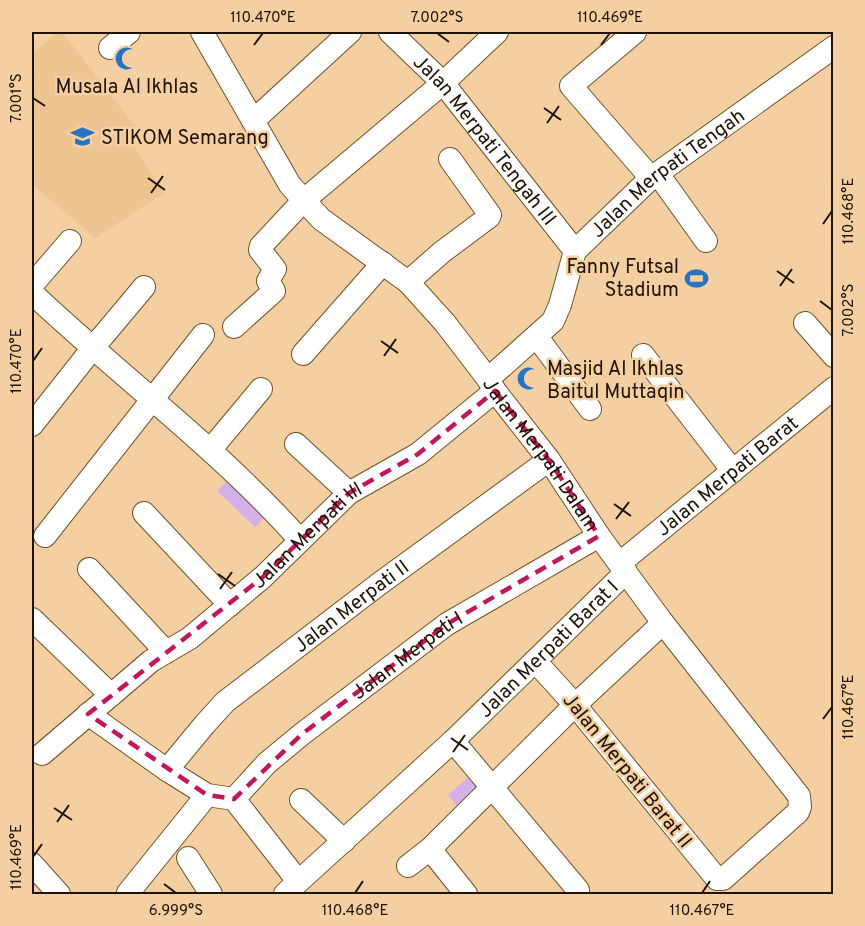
<svg xmlns="http://www.w3.org/2000/svg" width="865" height="926" font-family="Overpass,sans-serif">
  <style>
    .built { fill: #eec591 }
    .green { fill: #d4b0ea }
    .lines { fill: none; stroke-linecap: round; stroke-linejoin: round }
    .minor-casing { stroke: #705127; stroke-width: 24 }
    .minor { stroke: #fff; stroke-width: 22 }
    .marked { fill: none; stroke: #c2185b; stroke-width: 4.5; stroke-dasharray: 12 8; stroke-linejoin: round }
    .ticks { fill: none; stroke: #201303; stroke-width: 2 }
    .labels { text-anchor: middle; stroke-width: 5; stroke-linejoin: round; paint-order: stroke }
    .poi-label { font-size: 20px; fill: #201303; stroke: #f3cfa2; text-anchor: start }
    .street-label { font-size: 20px; fill: #201303; stroke: #f3cfa2 }
    .neatline { fill: none; stroke: #201303; stroke-width: 2 }
    .ticks-label { font-size: 15px; text-anchor: middle; fill: #201303 }
  </style>
  <rect width="100%" height="100%" fill="#f3cfa2"/>
  <!-- built -->
  <path class="built" d="M58 32H62L135 126V148L164 193 95 238 32 184V53Z"/>
  <!-- green -->
  <path class="green" d="M230 478 268 514 255 527 217 491Z
    M472 774 483 788 459 808 448 795Z"/>
  <g class="lines">
    <defs>
      <g id="minor">
        <path id="s1" d="M202 32 290 185 321 219 408 282 445 323 488 379 495 391 549 460 599 536 663 623 799 796 800 807 798 812 723 879H717L575 705 535 661"/>
        <path id="s2" d="M390 32 443 83 575 251"/>
        <path d="M635 32 571 86 651 178"/>
        <path d="M110 48 129 32"/>
        <path d="M253 121 350 32"/>
        <path d="M658 174 706 241"/>
        <path d="M408 282 442 252 489 217 490 215 450 159"/>
        <path d="M32 285 70 241"/>
        <path d="M32 293C120 376 219 449 300 540"/>
        <path d="M805 323 834 356"/>
        <path d="M234 327 274 291 268 281 275 269 260 250 261 246 303 201 443 83 497 32"/>
        <path d="M537 337 590 409"/>
        <path d="M303 354 383 263"/>
        <path d="M643 355 733 471"/>
        <path id="s3" d="M488 379 553 321 560 305 575 251 651 178 834 47"/>
        <path d="M32 425 92 349 144 287"/>
        <path d="M296 444 349 493"/>
        <path d="M211 449 261 389"/>
        <path d="M144 513 230 605"/>
        <path d="M45 536 203 335"/>
        <path id="s4" d="M620 563 834 388"/>
        <path d="M89 569 166 652"/>
        <path d="M32 619 111 695"/>
        <path d="M88 714 167 770 207 795 234 799 298 881"/>
        <path d="M453 741 578 890"/>
        <path id="s5" d="M42 754 151 661 190 638 263 577 349 493 418 454 495 391"/>
        <path id="s6" d="M167 770 205 724 225 702 379 584 549 460"/>
        <path id="s7" d="M234 799 267 763 302 734 447 624 599 536"/>
        <path d="M301 800 344 841"/>
        <path d="M430 849 466 894"/>
        <path d="M188 858 211 894"/>
        <path d="M32 864 59 894"/>
        <path d="M408 866 430 849 575 705 663 623"/>
        <path d="M128 893 207 795"/>
        <path id="s8" d="M285 894 453 741 626 572"/>
      </g>
    </defs>
    <!-- minor casing -->
    <use href="#minor" class="minor-casing"/>
    <!-- minor -->
    <use href="#minor" class="minor"/>
  </g>
  <!-- marked area -->
  <path class="marked" d="M495 391 549 460 599 536 447 624 302 734 234 799 207 795 88 714 263 577 349 493 418 454Z"/>
  <!-- ticks -->
  <path class="ticks" d="M437 33 449 42M254 45 263 33M601 45 610 33M33 98 45 106M544 108 561 120M547 123 559 106M148 178 165 190M151 193 163 176M823 224 832 211M777 271 794 283M780 286 792 269M820 301 832 310M381 341 398 353M384 356 396 339M33 361 42 348M614 504 631 516M616 519 629 502M218 574 235 586M220 589 232 572M823 719 832 707M451 738 468 750M453 752 465 735M54 808 72 820M57 822 69 805M33 857 42 844M164 884 176 893M355 893 363 881M702 893 710 881"/>
  <!-- icons -->
  <defs>
    <symbol id="mosque-bare" viewBox="-9 -9 18 18"><path d="M3.5-4.9A6 6 0 1 0 3.5 4.9A5 5 0 1 1 3.5-4.9Z" fill="#2573c2" stroke="#f3cfa2" stroke-width="2.5" paint-order="stroke"/></symbol>
    <symbol id="university-bare" viewBox="-9 -9 18 18"><path d="M0-5L7-2L0 1L-7-2ZM-4 1L0 2.5L4 1V4Q0 6-4 4Z" fill="#2573c2" stroke="#f3cfa2" stroke-width="2.5" paint-order="stroke"/></symbol>
    <symbol id="stadium-bare" viewBox="-9 -9 18 18"><path d="M0-5a6.5 5 0 1 0 0 10a6.5 5 0 1 0 0-10ZM-3.5-1.8h7v3.6h-7Z" fill="#2573c2" stroke="#f3cfa2" stroke-width="2.5" paint-order="stroke"/></symbol>
  </defs>
  <g fill-rule="evenodd">
    <use href="#mosque-bare" x="110" y="42" width="33" height="33"/>
    <use href="#university-bare" x="66" y="120" width="33" height="33"/>
    <use href="#stadium-bare" x="680" y="262" width="33" height="33"/>
    <use href="#mosque-bare" x="512" y="362" width="33" height="33"/>
  </g>
  <g class="labels">
    <!-- poi labels -->
    <g class="poi-label">
      <text x="127" y="93" text-anchor="middle">Musala Al Ikhlas</text>
      <text x="101" y="144">STIKOM Semarang</text>
      <text x="679" y="273" text-anchor="end">Fanny Futsal<tspan x="679" dy="23">Stadium</tspan></text>
      <text x="547" y="375">Masjid Al Ikhlas<tspan x="547" dy="23">Baitul Muttaqin</tspan></text>
    </g>
    <!-- street labels -->
    <g class="street-label">
      <text dy="7" stroke="none"><textPath href="#s2" startOffset="144">Jalan Merpati Tengah III</textPath></text>
      <text dy="7" stroke="none"><textPath href="#s3" startOffset="282">Jalan Merpati Tengah</textPath></text>
      <text dy="7" stroke="none"><textPath href="#s1" startOffset="548">Jalan Merpati Dalam</textPath></text>
      <text dy="7" stroke="none"><textPath href="#s4" startOffset="138">Jalan Merpati Barat</textPath></text>
      <text dy="7" stroke="none"><textPath href="#s5" startOffset="345">Jalan Merpati III</textPath></text>
      <text dy="7" stroke="none"><textPath href="#s6" startOffset="248">Jalan Merpati II</textPath></text>
      <text dy="7" stroke="none"><textPath href="#s8" startOffset="360">Jalan Merpati Barat I</textPath></text>
      <text dy="7" stroke="none"><textPath href="#s7" startOffset="226">Jalan Merpati I</textPath></text>
      <text transform="translate(628 770) rotate(51)" y="7">Jalan Merpati Barat II</text>
    </g>
  </g>
  <!-- border -->
  <rect width="865" height="926" fill="none" stroke="#f3cfa2" stroke-width="66"/>
  <rect x="33" y="33" width="799" height="860" class="neatline"/>
  <g class="ticks-label">
    <text x="263" y="22">110.470°E</text>
    <text x="437" y="22">7.002°S</text>
    <text x="610" y="22">110.469°E</text>
    <text transform="translate(16 98) rotate(-90)" y="5">7.001°S</text>
    <text transform="translate(848 211) rotate(-90)" y="5">110.468°E</text>
    <text transform="translate(848 310) rotate(-90)" y="5">7.002°S</text>
    <text transform="translate(16 361) rotate(-90)" y="5">110.470°E</text>
    <text transform="translate(848 707) rotate(-90)" y="5">110.467°E</text>
    <text transform="translate(16 857) rotate(-90)" y="5">110.469°E</text>
    <text x="176" y="915">6.999°S</text>
    <text x="355" y="915">110.468°E</text>
    <text x="702" y="915">110.467°E</text>
  </g>
</svg>
